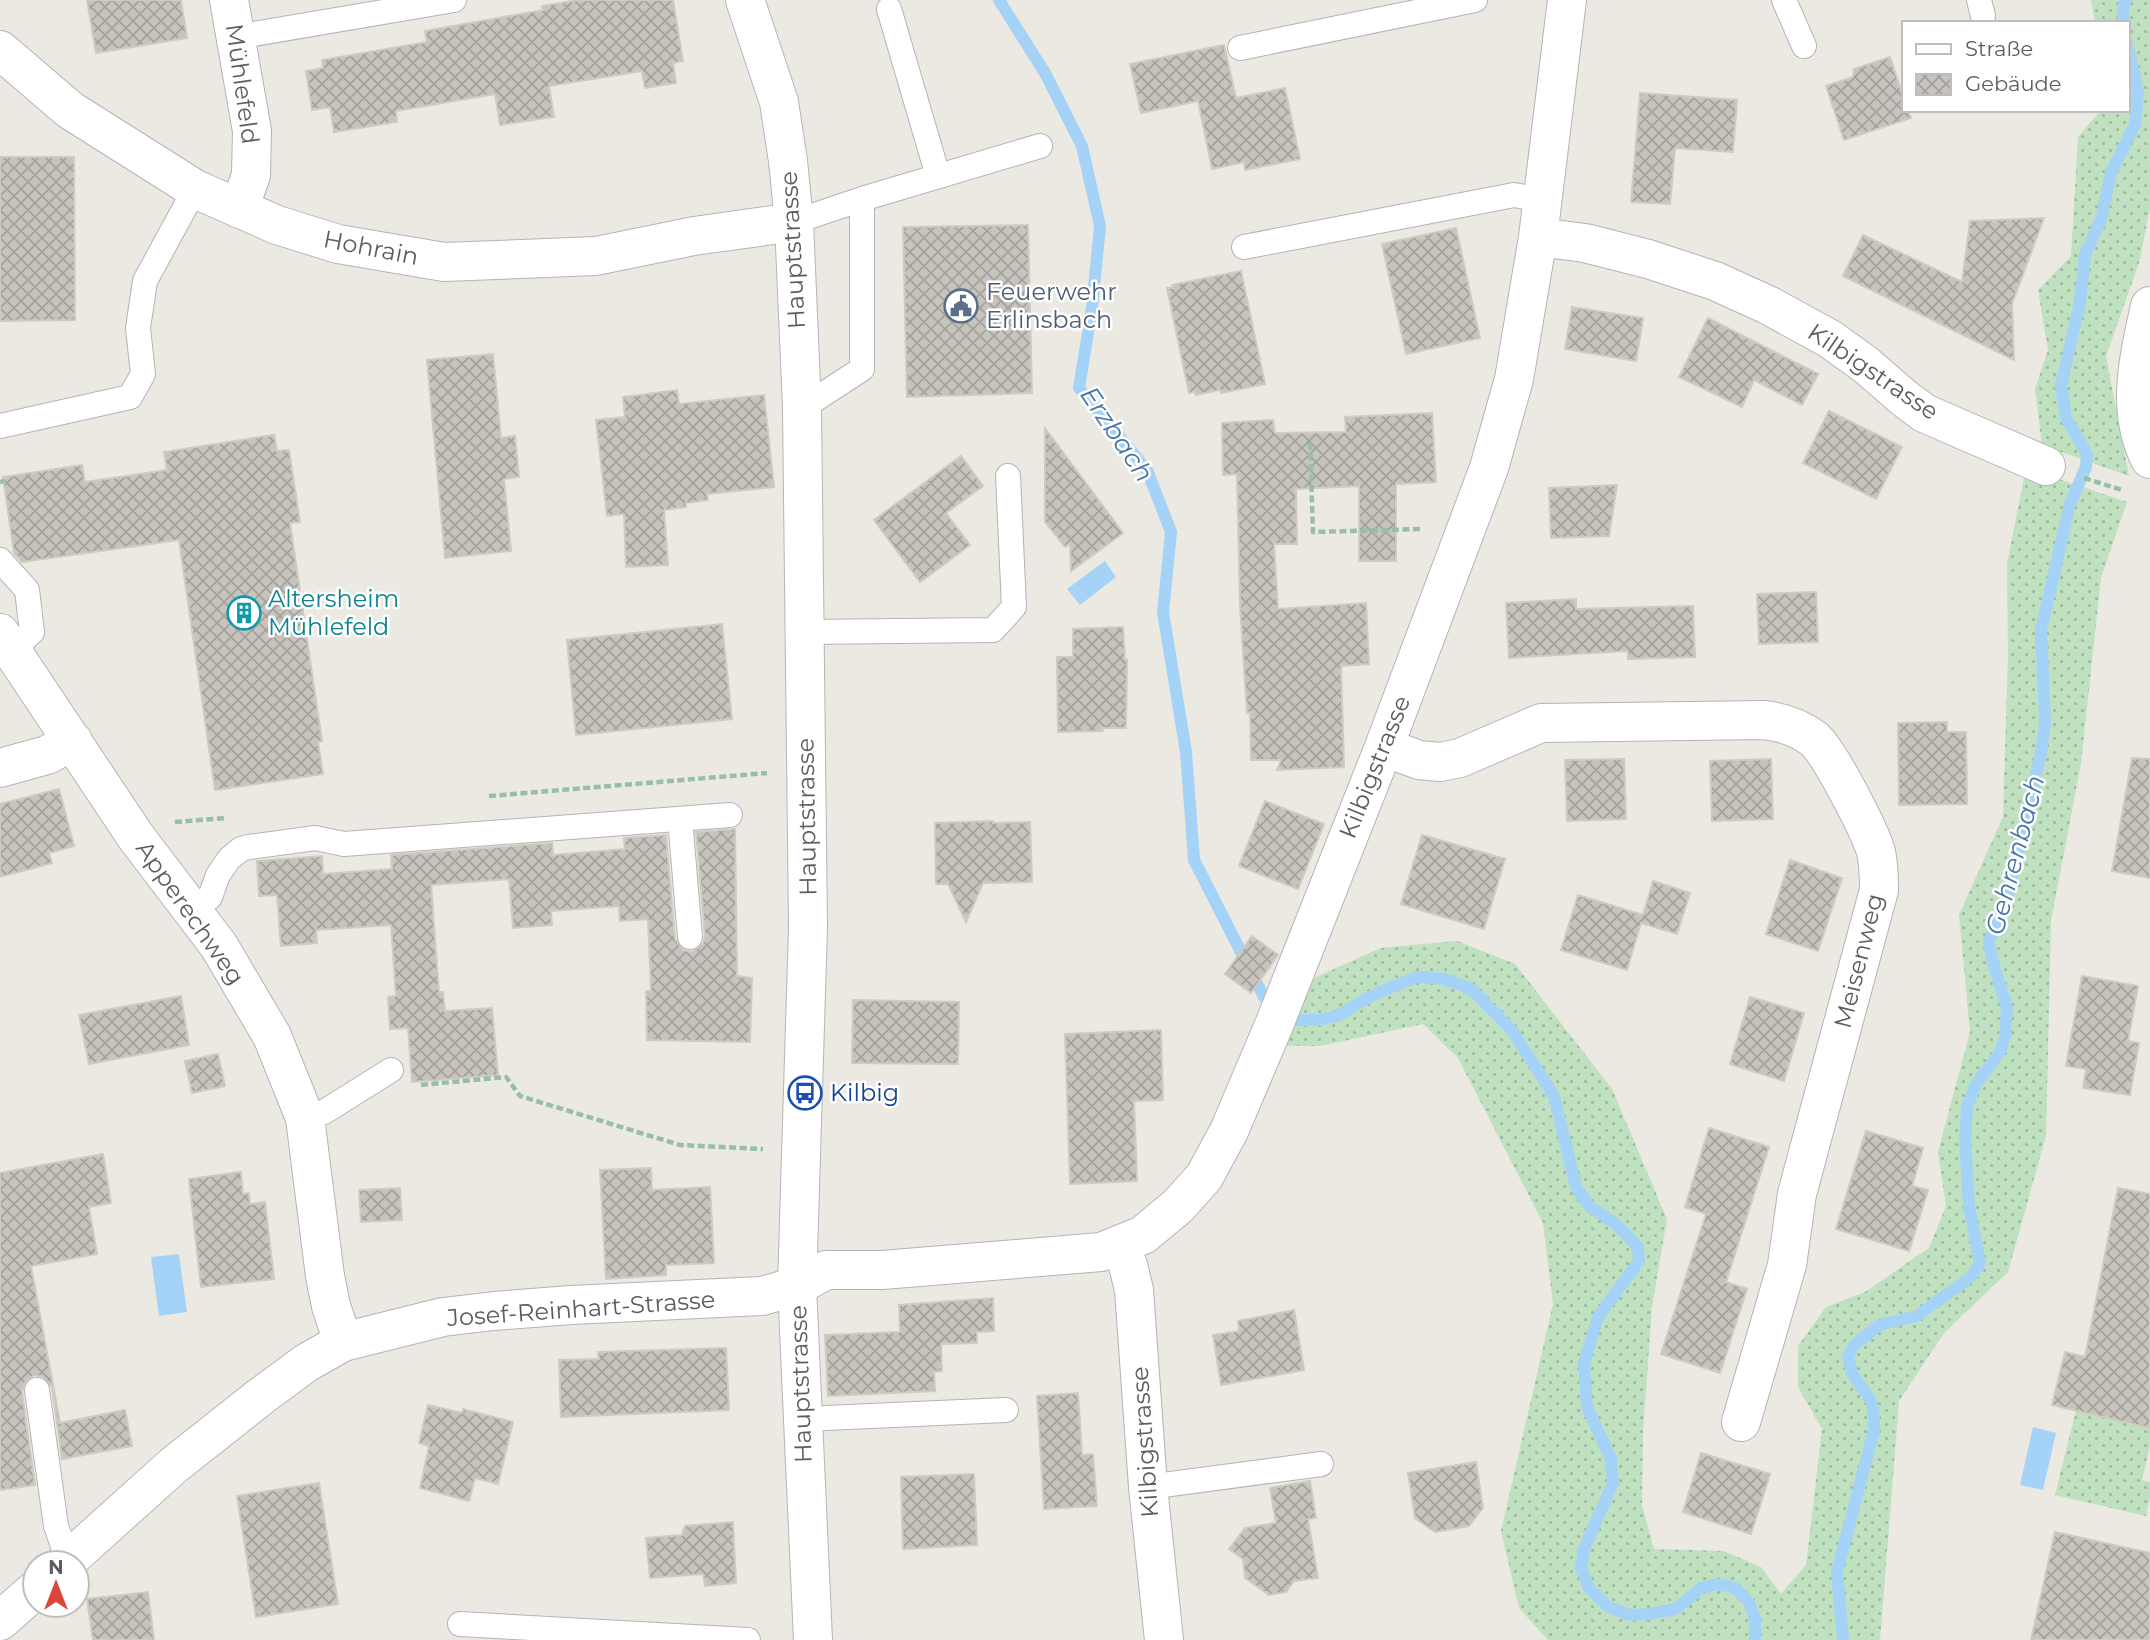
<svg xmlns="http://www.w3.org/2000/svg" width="2150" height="1640" font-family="Montserrat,sans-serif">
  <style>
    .grass { fill: url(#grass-dots) }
    .water { fill: #a5d3f7 }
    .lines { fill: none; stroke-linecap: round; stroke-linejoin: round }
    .stream { stroke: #a5d3f7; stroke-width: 12 }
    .building { fill: url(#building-cross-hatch); stroke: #cfcbc0; stroke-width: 2 }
    .service-casing { stroke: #b2b4b8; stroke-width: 26 }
    .minor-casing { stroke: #b2b4b8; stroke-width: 40 }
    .secondary-casing { stroke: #b3b6bb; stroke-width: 40 }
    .path { stroke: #98bfa3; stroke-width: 4.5; stroke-dasharray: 7 3.5; stroke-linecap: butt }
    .service { stroke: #fff; stroke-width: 24 }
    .minor { stroke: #fff; stroke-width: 38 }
    .secondary { stroke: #fff; stroke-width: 38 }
    .labels { text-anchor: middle; stroke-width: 5; stroke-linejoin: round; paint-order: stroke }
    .street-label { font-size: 24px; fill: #5a5d61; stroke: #fff }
    .service-label { font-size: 24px; fill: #4e5e75; stroke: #fff; text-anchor: start }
    .culture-label { font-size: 24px; fill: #0d838f; stroke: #fff; text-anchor: start }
    .transit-label { font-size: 24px; fill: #164399; stroke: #fff; text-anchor: start }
    .water-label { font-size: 26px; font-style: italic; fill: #4575a7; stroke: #fff }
  </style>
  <defs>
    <pattern id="grass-dots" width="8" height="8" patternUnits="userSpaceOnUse" patternTransform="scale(1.75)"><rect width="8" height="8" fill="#bfe1c0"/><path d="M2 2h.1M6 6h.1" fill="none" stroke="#9eba9f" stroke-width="1.8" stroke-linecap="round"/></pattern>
    <pattern id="building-cross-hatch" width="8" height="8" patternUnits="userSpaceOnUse" patternTransform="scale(1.75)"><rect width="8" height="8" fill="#c7c4be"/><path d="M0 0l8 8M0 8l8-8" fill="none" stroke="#a5a29e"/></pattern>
  </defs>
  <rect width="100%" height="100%" fill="#ebe9e1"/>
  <!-- grass -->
  <path class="grass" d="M2091 0H2150V209L2139 263 2106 356 2129 476 2042 445 2035 389 2048 350 2038 290 2071 256 2078 137 2101 110H2127V23H2095Z
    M2026 468 2127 502 2101 578 2081 763 2051 921 2046 1136 2008 1272 1944 1333 1899 1401 1880 1640H1548L1519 1608 1501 1531 1553 1304 1543 1223 1458 1058 1423 1024 1320 1046H1281L1307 981 1381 948 1457 941 1515 964 1612 1089 1667 1219 1652 1307 1643 1432 1642 1505 1654 1549 1724 1551 1761 1567 1781 1594 1806 1565 1822 1429 1798 1387V1346L1826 1307 1865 1292 1929 1248 1946 1206 1938 1152 1970 1032 1959 915 2003 817 2008 657 2007 564Z
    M2076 1410 2150 1428V1446L2142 1480 2150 1482V1498L2146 1516 2055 1495Z"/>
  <!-- water -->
  <path class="water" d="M1105 561 1116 577 1080 605 1067 589Z
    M179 1254 187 1312 159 1316 151 1257Z
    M2033 1427 2056 1433 2043 1490 2020 1485Z"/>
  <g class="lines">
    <!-- stream -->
    <path class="stream" d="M999 0 1045 73 1082 146 1100 226 1092 308 1079 388 1147 470 1171 532 1163 612 1186 752 1194 860 1264 997
      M2123 23V7L2126 0
      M1297 1020H1318L1337 1016 1375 994 1417 977 1444 979 1471 989 1511 1029 1554 1096 1576 1187 1590 1207 1616 1224 1638 1247 1639 1261 1598 1317 1584 1363 1587 1407 1611 1459 1613 1483 1584 1549 1581 1568 1589 1588 1607 1606 1629 1615 1649 1614 1676 1609 1701 1588 1717 1584 1735 1588 1749 1602 1755 1619V1640
      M1843 1640 1837 1572 1874 1430V1414L1871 1401 1852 1373 1848 1356 1855 1344 1879 1325 1917 1316 1971 1277 1980 1263 1969 1206 1965 1139 1967 1107 1976 1084 2000 1052 2005 1036 2007 1008 1992 959 1989 941 2007 899 2041 753 2045 722 2041 630 2070 504 2086 467 2087 454 2066 418 2061 386 2080 302 2085 255 2101 219 2111 173 2135 124 2138 93 2127 42"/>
  </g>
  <!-- building -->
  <path class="building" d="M87 0H181L187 38 96 53Z
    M579 0H673L683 61 673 63 676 83 645 88 642 71 549 86 554 117 500 125 495 94 396 111 397 122 334 132 330 107 312 110 306 71 323 68 322 60 427 42 425 31 543 10 542 6Z
    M1224 45 1236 98 1285 88 1300 159 1245 170 1244 162 1212 169 1198 101 1141 113 1130 64Z
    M1890 57 1903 96V110H1908L1911 118 1844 140 1826 86 1853 77 1854 69Z
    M1640 93 1737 100 1733 152 1675 148 1670 204 1631 202Z
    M0 157H74L75 320 0 321Z
    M2044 218 2012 304 2014 360 1843 276 1863 235 1962 282 1970 221Z
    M1028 225 1032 393 907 397 903 227Z
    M1456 228 1480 338 1406 354 1382 244Z
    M1241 271 1265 384 1221 393 1220 390 1196 395 1195 392 1189 393 1167 288H1173L1172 285Z
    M1572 307 1643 318 1636 361 1565 349Z
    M1708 318 1818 374 1802 405 1754 380 1742 407 1679 377Z
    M493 354 501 438 515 436 519 477 504 479 511 551 445 558 427 360Z
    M677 390 679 404 764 395 774 487 707 494 708 500 686 503V507L664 510 668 565 626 567 624 514 607 516 596 420 625 417 623 397Z
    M1829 411 1902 447 1876 499 1803 463Z
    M1432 413 1436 482 1396 484V561H1359V486L1296 489 1297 544H1274L1278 609 1366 603 1369 664 1341 666 1344 767 1277 770 1281 760H1251L1250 712 1247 713 1240 605 1237 474 1223 475 1222 423 1273 420 1275 433 1346 432 1345 417Z
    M1045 428 1123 533 1071 571 1070 544 1065 547 1045 522Z
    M274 435 277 451 289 450 300 522 290 523 322 741 318 742 323 774 215 790 179 540 22 562 14 553 3 477 82 465 85 482 167 470 164 452Z
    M961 456 983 486 946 513 970 545 920 582 874 520Z
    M1617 485 1609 536 1551 538 1549 488Z
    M1816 592 1818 642 1759 644 1757 594Z
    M1576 599V609L1693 606 1695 657 1628 659V651L1509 658 1506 603Z
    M722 624 732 719 576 735 567 640Z
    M1123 627 1125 660H1127L1126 728H1102L1103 731 1058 732 1057 657H1073V629Z
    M1947 722V732H1966L1967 804 1899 805 1898 723Z
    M2132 758 2150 759V878L2112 871Z
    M1624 759 1626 819 1567 821 1565 760Z
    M1771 759 1773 819 1712 821 1710 761Z
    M59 789 74 846 49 853 52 863 0 877V804Z
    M1265 801 1324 824 1298 889 1239 866Z
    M993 821V823L1030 822 1032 882 983 883 966 922 948 884H936L935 823Z
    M735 829 737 976 752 978 750 1042 647 1040 646 991H651L648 919 620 921 619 906 551 911 552 925 513 928 509 879 431 885 439 992H443L445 1011 492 1008 498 1075 412 1082 408 1028 390 1029 388 997 396 996 391 925 316 930 317 943 281 946 277 895 259 896 257 861 322 856 323 874 392 869 391 855 552 843 553 855 625 849 624 838 666 835 675 939 683 950 692 952 703 944 705 936 696 832Z
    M1422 835 1505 859 1484 929 1401 904Z
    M1790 860 1842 878 1818 951 1766 934Z
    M1653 881 1690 893 1677 934 1641 923 1627 970 1561 950 1578 895 1643 915Z
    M1252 936 1278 955 1251 993 1225 974Z
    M2082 976 2138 986 2128 1041 2139 1043 2130 1095 2083 1088 2086 1069 2066 1066Z
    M181 996 189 1045 89 1064 79 1015Z
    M1750 997 1804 1013 1784 1081 1730 1064Z
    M853 1000 959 1002 958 1064 852 1063Z
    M1161 1030 1163 1100 1134 1101 1137 1181 1070 1184 1065 1034Z
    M218 1054 225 1086 192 1093 185 1061Z
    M1709 1128 1769 1147 1726 1282 1747 1289 1720 1373 1661 1354 1706 1214 1685 1207Z
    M1866 1131 1923 1148 1912 1186 1928 1190 1909 1251 1836 1229Z
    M103 1154 111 1203 89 1207 97 1254 31 1266 60 1423 125 1410 132 1446 62 1459 52 1387 43 1377 34 1375 24 1384 22 1392 35 1485 0 1490V1173Z
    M651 1168 652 1190 710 1187 714 1263 666 1265V1275L606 1279 600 1170Z
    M241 1172 243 1194 249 1193 250 1204 265 1202 274 1279 201 1287 189 1179Z
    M400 1188 402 1220 361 1222 359 1190Z
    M2118 1188 2150 1194V1428L2052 1405 2065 1352 2085 1357Z
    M993 1298 994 1331 977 1332V1343L941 1344 942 1371 934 1372 935 1391 828 1396 825 1335 900 1332 899 1305Z
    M1294 1310 1304 1370 1221 1385 1213 1335 1239 1331 1238 1321Z
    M726 1348 729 1410 561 1417 559 1360 599 1359 598 1352Z
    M1078 1393 1082 1455 1093 1454 1097 1506 1044 1509 1037 1396Z
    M428 1405 462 1413 463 1409 513 1422 498 1484 475 1478 469 1501 420 1488 429 1446 419 1443Z
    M1701 1453 1770 1474 1751 1534 1683 1512Z
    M1476 1462 1483 1508 1469 1526 1435 1532 1415 1518 1408 1473Z
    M974 1474 977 1545 903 1549 901 1477Z
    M1310 1481 1316 1518 1308 1519 1318 1578 1294 1581 1286 1592 1269 1595 1245 1578 1243 1559 1229 1549 1245 1528 1276 1523 1270 1488Z
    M319 1483 338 1604 256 1617 237 1496Z
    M733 1522 736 1583 705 1586 703 1574 650 1578 646 1538 682 1535 685 1526Z
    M2055 1532 2150 1553V1640H2031Z
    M148 1592 154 1640H93L87 1599Z"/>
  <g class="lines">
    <defs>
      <path id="service" d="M1784 0 1804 46
        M1979 0 1983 16
        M889 9 938 176
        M236 37 454 0
        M1240 48 1475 0
        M794 222 862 199 1040 146
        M1244 247 1514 195 1543 200
        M802 408 862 369V199
        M0 426 130 397 143 374 138 328 145 281 195 189
        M0 560 27 590 32 632 12 651
        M804 632 993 630 1014 607 1008 476
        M680 819 690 937
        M192 911 210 897 218 875 229 859 241 849 249 847 315 838 344 844 730 815
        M305 1118 324 1112 391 1070
        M37 1390 56 1526 68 1560
        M803 1419 1006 1410
        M1148 1487 1321 1464
        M460 1624 748 1640"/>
      <path id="minor" d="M229 0 252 131 251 175 239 209
        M0 50 70 110 195 189 277 225 338 244 444 262 596 256 694 236 794 222
        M1538 237 1585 243 1648 259 1715 281 1768 305 1830 339 1866 365 1904 398 1924 413 2046 466
        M2150 306C2139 357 2125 410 2150 459
        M0 633 136 837 219 946 272 1036 305 1118 325 1276 331 1306 343 1342
        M1384 747 1419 760 1440 762 1460 758 1541 723 1764 720C1783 722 1798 727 1814 739 1830 753 1870 831 1876 852 1879 865 1879 877 1879 890L1797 1194 1787 1265 1741 1422
        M0 768 47 755 73 741
        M1119 1246 1128 1265 1134 1290 1148 1487 1164 1640
        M65 1563 174 1465 260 1397 306 1363 343 1342 443 1317 494 1311 571 1305 762 1296 797 1286 826 1270H882L1101 1252 1143 1235 1178 1206 1204 1177 1229 1131 1274 1025 1384 747 1489 468 1514 379 1538 237 1567 0
        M0 1621 35 1590"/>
      <path id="secondary" d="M745 0 779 102 788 161 794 222 802 408 808 927 797 1286 813 1640"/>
    </defs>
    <!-- service casing -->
    <use href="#service" class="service-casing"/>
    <!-- minor casing -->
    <use href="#minor" class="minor-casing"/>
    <!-- secondary casing -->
    <use href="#secondary" class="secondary-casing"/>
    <!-- path -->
    <path class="path" d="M1310 443 1313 532 1423 529
      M2084 478 2122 490
      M0 482 4 481
      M489 796 767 773
      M175 822 226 818
      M421 1085 506 1077 520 1096 680 1145 763 1149"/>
    <!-- service -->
    <use href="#service" class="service"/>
    <!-- minor -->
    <use href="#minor" class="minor"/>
    <!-- secondary -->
    <use href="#secondary" class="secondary"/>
  </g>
  <!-- icons -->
  <defs>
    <symbol id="civic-ring" viewBox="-11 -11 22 22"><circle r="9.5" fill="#fff" stroke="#5c6f8a" stroke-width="1.5"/><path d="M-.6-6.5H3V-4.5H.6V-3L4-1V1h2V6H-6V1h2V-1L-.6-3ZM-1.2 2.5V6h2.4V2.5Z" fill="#5c6f8a"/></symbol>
    <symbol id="building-ring" viewBox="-11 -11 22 22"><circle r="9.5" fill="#fff" stroke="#0f9aa8" stroke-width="1.5"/><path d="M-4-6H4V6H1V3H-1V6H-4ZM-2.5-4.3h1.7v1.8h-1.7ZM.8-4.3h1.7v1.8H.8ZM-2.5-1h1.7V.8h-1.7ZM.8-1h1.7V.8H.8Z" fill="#0f9aa8"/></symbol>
    <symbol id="bus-ring" viewBox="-11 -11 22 22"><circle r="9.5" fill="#fff" stroke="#1a4fb4" stroke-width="1.5"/><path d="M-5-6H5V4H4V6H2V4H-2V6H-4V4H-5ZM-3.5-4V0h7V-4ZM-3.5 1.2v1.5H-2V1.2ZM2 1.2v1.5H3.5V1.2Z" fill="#1a4fb4"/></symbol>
  </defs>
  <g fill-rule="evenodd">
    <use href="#civic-ring" x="942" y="287" width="38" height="38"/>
    <use href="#building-ring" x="225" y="594" width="38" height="38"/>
    <use href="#bus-ring" x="786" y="1074" width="38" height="38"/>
  </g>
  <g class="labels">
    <!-- street labels -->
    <g class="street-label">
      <text transform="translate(242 84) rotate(82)" y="8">Mühlefeld</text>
      <text transform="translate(371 248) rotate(11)" y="8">Hohrain</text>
      <text transform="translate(793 250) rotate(-93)" y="8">Hauptstrasse</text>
      <text transform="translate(1873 372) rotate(34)" y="8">Kilbigstrasse</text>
      <text transform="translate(1375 767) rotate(-68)" y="8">Kilbigstrasse</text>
      <text transform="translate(807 817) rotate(-91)" y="8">Hauptstrasse</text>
      <text transform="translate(190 913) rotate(55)" y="8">Apperechweg</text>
      <text transform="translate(1859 961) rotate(-76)" y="8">Meisenweg</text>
      <text transform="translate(581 1309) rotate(-4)" y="8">Josef-Reinhart-Strasse</text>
      <text transform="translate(801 1384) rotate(-92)" y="8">Hauptstrasse</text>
      <text transform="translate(1145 1442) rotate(-94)" y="8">Kilbigstrasse</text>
    </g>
    <!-- service labels -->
    <g class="service-label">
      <text x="986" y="300">Feuerwehr<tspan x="986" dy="28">Erlinsbach</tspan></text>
    </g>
    <!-- culture labels -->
    <g class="culture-label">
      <text x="268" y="607">Altersheim<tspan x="268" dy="28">Mühlefeld</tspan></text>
    </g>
    <!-- transit labels -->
    <g class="transit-label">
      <text x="830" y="1101">Kilbig</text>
    </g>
    <!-- water labels -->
    <g class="water-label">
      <text transform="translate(1117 434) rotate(56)" y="9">Erzbach</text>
      <text transform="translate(2015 855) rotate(-75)" y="9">Gehrenbach</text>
    </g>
  </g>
  <!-- legend -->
  <rect x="1902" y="21" width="228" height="91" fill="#ffffff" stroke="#bdbec0" stroke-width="2"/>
  <rect x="1916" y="44" width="35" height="10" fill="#ffffff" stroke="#bdbec0" stroke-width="2"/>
  <text x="1965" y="56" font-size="21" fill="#5a5d61">Straße</text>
  <rect x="1916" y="74" width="35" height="21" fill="url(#building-cross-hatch)" stroke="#bdbec0" stroke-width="2"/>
  <text x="1965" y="91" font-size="21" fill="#5a5d61">Gebäude</text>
  <!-- north arrow -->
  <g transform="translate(56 1584)"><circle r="33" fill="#ffffff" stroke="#bdbec0" stroke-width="2"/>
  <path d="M0-5L12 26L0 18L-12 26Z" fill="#da4639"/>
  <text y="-10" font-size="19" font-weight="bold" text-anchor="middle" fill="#5a5d61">N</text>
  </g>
</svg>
